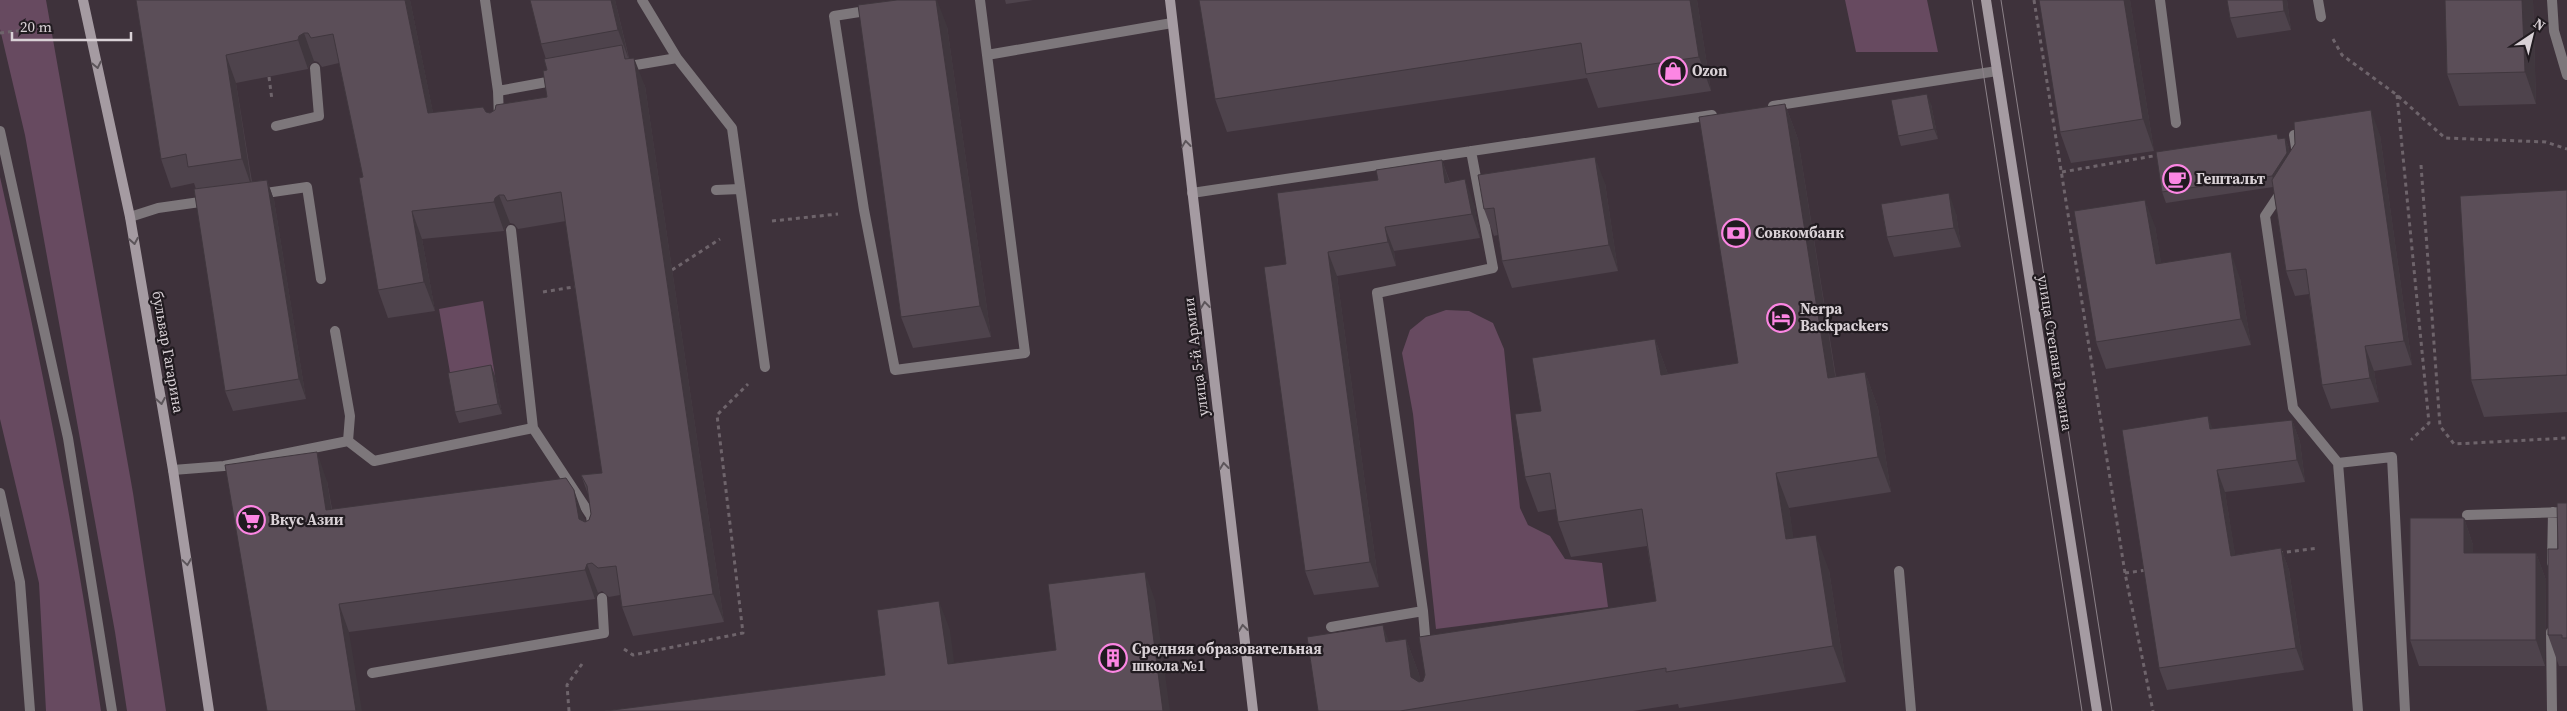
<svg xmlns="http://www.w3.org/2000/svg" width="2567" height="711" font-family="'Source Serif 4',serif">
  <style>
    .green { fill: #674a60 }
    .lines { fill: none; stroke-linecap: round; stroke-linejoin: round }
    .path { stroke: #6e646b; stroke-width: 3; stroke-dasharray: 4 4; stroke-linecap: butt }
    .lane { stroke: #7d777b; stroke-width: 10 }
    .street { stroke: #7d777b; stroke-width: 10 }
    .secondary { stroke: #a59ba2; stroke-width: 10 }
    .tram { stroke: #8c8289; stroke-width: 1 }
    .wall { fill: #4e434c }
    .shaded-wall { fill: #40373e }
    .building { fill: #5b4e58; stroke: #40373e }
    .oneway { stroke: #5c555a }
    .labels { text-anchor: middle; stroke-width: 4.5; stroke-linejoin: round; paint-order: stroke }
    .poi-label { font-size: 15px; font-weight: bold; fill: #d9d1d6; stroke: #211b20; text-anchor: start }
    .street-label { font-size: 15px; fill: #d9d1d6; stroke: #211b20 }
  </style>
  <rect width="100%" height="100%" fill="#3e323b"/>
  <!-- green -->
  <path class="green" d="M0 0H46L133 493 166 711H127L115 632 25 135 0 29Z
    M1845 0H1927L1938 52H1856Z
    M0 177C40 353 75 532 101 711H46L39 583 0 419Z
    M483 301 495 376 452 384 439 309Z
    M1446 310 1469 311 1493 323 1504 349 1520 508 1528 525 1550 536 1565 559 1602 563 1608 607 1436 629 1413 414 1402 353 1410 330 1426 317Z"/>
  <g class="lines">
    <!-- path -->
    <path class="path" d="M2034 0 2125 573 2153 711
      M0 33 51 27
      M2333 39 2342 55 2397 95 2445 138 2546 142 2567 149
      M269 77 272 100
      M2397 95 2429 423 2411 440
      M2421 165 2440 426 2454 444 2567 438
      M2062 172 2159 155
      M772 221 838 214
      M672 270 720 239
      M543 292 579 286
      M2279 553 2318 548
      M2125 573 2147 570
      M624 649 633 655 743 633 717 415 748 384
      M569 711 567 685 582 664"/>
    <!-- lane -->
    <path class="lane" d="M485 0 498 91 499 118
      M642 0 677 58 732 128 765 367
      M2160 0 2176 123
      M2318 0 2321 17
      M2552 0 2554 31 2567 75
      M872 10 834 16 864 210 895 370 1025 353 980 0
      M987 55 1172 23
      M624 67 677 58
      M498 91 558 80
      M1773 106 1997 71
      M276 126 319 116 315 68
      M2294 135 2297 154
      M2283 189 2265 216 2293 408 2338 463 2358 711
      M716 190 740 189
      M1192 193 1712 115
      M259 194 307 187 321 279
      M130 217 158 208 207 201
      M335 331 350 416 348 441
      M533 428 591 516 593 530
      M2338 463 2392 457 2405 711
      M173 470 224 466 348 441 374 461 533 428 511 230
      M2467 515 2567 512
      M2552 563 2553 512
      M1899 571 1911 711
      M1331 627 1423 611
      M2551 632 2552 711
      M1426 647 1423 611 1377 293 1493 268 1471 151
      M372 673 604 633 602 598"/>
    <!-- street -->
    <path class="street" d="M0 131 68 438 112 711
      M0 493 20 582 30 711"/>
    <!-- secondary -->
    <path class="secondary" d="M83 0 130 217 173 470 209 711
      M1170 0 1253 711
      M1986 0 2097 711"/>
    <!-- tram -->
    <path class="tram" d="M1972 0 2082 711
      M2001 0 2112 711"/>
  </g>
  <!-- wall -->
  <path class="wall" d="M136 0H410L433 113 486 112 490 113 547 97V70L546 59 541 44 615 0 629 58 645 86 724 622 633 636 622 607 620 595 609 597 602 591 598 593 595 599 349 632 267 711 327 481 332 509 584 518 585 522 589 520 591 514 589 497 581 475 602 473 566 221 518 229 514 224 510 223 505 227 504 231 422 239 435 311 388 318 378 290 363 177 339 63 322 67 318 62 314 61 309 65 308 69 236 83 252 182 267 180 274 200 306 399 233 411 225 391 196 189 194 183 171 188 161 159Z
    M1005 0H1033L1006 4Z
    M1697 0 1711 91 1598 108 1587 78 1227 132 1215 99Z
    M2130 0 2154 151 2071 163 2060 132Z
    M2287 0 2291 30 2237 38 2230 18Z
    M2533 0 2536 104 2459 106 2447 74Z
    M947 26 991 337 913 348 901 317Z
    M1785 104 1798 139 1836 377 1865 372 1878 408 1891 492 1789 508 1793 538 1829 570 1846 682 1679 708 1678 704 1633 711H1318L1389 641 1406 639 1419 674 1420 682 1656 601 1647 546 1571 557 1558 522 1556 509 1538 512 1525 477 1541 411 1655 339 1668 374 1738 363Z
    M1931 104 1938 139 1901 146 1898 136Z
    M2380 135 2412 365 2374 371 2379 402 2331 409 2322 385 2309 294 2295 296 2286 271 2273 187 2166 203 2162 192 2279 139 2285 138 2289 148V153Z
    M1442 160 1450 182 1474 204 1480 238 1394 251 1396 266 1337 276 1379 587 1314 595 1305 571 1286 264 1378 180Z
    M1605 183 1618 271 1512 288 1502 261 1498 235 1494 236 1484 209Z
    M2567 190V412L2484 417 2471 380Z
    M1956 213 1961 247 1894 257 1887 237Z
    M2155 226 2161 263 2240 278 2251 345 2106 369 2096 342Z
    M491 365 495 376 502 414 459 423 455 412Z
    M2292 420 2300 442 2305 482 2225 492 2235 555 2281 548 2289 570 2304 670 2167 690 2159 668 2213 429Z
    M2567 503V666H2559L2548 635 2558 549Z
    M2464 518 2473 545V553H2536L2546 580 2545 666H2419L2410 640Z"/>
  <!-- shaded-wall -->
  <path class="shaded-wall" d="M405 0H410L439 142 428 113Z
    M611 0H615L629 60 618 30Z
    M936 0H937L947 26 991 337 980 306Z
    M1690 0H1697L1711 91 1699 57Z
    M2124 0H2130L2154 151 2143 119Z
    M2283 0H2287L2291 30 2284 11Z
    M2522 0H2533L2536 104 2525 72Z
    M304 33 314 61 309 65 308 69 298 40 299 36Z
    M226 55 236 83 252 188 242 159Z
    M634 58 645 86 724 622 713 594Z
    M1927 94 1931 104 1938 139 1934 129Z
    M1785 104 1798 139 1841 413 1828 378Z
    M2371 110 2380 135 2412 365 2404 341Z
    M2285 138 2289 148 2291 163 2276 186 2272 176Z
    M1595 157 1605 183 1618 271 1609 245Z
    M1442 160 1450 184 1445 183Z
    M1465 179 1474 204 1480 238 1472 214Z
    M267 180 274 200 306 399 299 379Z
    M1949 193 1956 213 1961 247 1954 228Z
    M499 195 510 223 505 227 504 231 494 202 495 198Z
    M2145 200 2155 226 2166 290 2156 264Z
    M412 211 422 239 435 311 424 282Z
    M1385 227 1394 251 1396 266 1388 242Z
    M1328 252 1337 276 1379 587 1370 562Z
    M2231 252 2240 278 2251 345 2241 319Z
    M1655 339 1668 374 1661 375Z
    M2365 346 2374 371 2379 402 2370 378Z
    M491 365 495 376 502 414 498 404Z
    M1865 372 1878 408 1891 492 1878 457Z
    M2208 416 2216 438 2210 429Z
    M2292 420 2300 442 2305 482 2297 460Z
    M317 452 327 481 336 538 326 510Z
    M2217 470 2225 492 2239 578 2231 556Z
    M1776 473 1789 508 1799 574 1786 539Z
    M574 490 584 518 589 548 579 519Z
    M2464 518 2473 545V579L2464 553Z
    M1816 535 1829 570 1846 682 1833 646Z
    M2281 548 2289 570 2304 670 2296 648Z
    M2536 553 2546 580 2545 666 2536 640Z
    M587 564 598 593 595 599 585 570Z
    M1145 572 1155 600 1170 711H1163Z
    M939 601 950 630 958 693 948 664Z
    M339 604 349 632 362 711H356Z
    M1383 625 1396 661 1386 642Z
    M1406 639 1419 674 1424 707 1411 677Z"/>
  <!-- building -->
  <path class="building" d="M136 0H405L428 113 483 107 486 112 490 113 495 110 496 105 547 97 543 71 547 70 544 59 622 45 625 59 634 58 713 594 622 607 616 566 598 568 592 563 587 564 585 570 339 604 356 711H267L225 465 317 452 326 510 566 478 574 490 579 519 585 522 589 520 591 514 587 486 581 475 602 473 561 192 507 201 504 195H499L495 198 494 202 412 211 424 282 378 290 359 178 363 177 333 34 311 38 308 33H304L299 36 298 40 226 55 242 159 188 167 186 154 161 159Z
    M530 0H611L618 30 541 44Z
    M897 0H936L980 306 901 317 858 5Z
    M1199 0H1690L1699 57 1586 74 1581 43 1215 99Z
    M2039 0H2124L2143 119 2060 132Z
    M2227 0H2283L2284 11 2230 18Z
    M2445 0H2522L2525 72 2447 74Z
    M1927 94 1934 129 1898 136 1891 100Z
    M1785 104 1828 378 1865 372 1878 457 1776 473 1786 539 1816 535 1833 646 1666 672V668L1400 711H1318L1307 637 1383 625 1386 642 1406 639 1411 677 1419 682 1423 681 1425 675 1419 637 1656 601 1642 509 1558 522 1550 473 1525 477 1515 414 1541 411 1532 358 1655 339 1661 375 1738 363 1699 117Z
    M2371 110 2404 341 2365 346 2370 378 2322 385 2306 269 2286 271 2272 180 2295 144 2294 122Z
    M2277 134 2278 139 2285 138 2287 153 2272 176 2162 192 2156 152Z
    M1595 157 1609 245 1502 261 1494 208 1484 209 1478 175Z
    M1442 160 1445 183 1465 179 1472 214 1385 227 1388 242 1328 252 1370 562 1305 571 1264 267 1286 264 1277 193 1378 180 1376 170Z
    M267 180 299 379 225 391 194 189Z
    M2567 190V375L2471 380 2460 196Z
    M1949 193 1954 228 1887 237 1881 204Z
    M2145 200 2156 264 2231 252 2241 319 2096 342 2074 211Z
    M491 365 498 404 455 412 448 373Z
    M2208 416 2210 429 2292 420 2297 460 2217 470 2231 556 2281 548 2296 648 2159 668 2122 430Z
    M2557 503H2567V638H2562V635H2548V549H2558Z
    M2410 518H2464V553H2536V640H2410Z
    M1145 572 1163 711H605L885 675 877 610 939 601 948 664 1056 650 1048 584Z"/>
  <!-- one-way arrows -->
  <defs><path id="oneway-chevron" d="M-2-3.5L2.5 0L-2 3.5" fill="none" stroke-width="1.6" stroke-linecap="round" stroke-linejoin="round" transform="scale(1.25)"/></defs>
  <g class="oneway">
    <use href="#oneway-chevron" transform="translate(97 65) rotate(78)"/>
    <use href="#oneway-chevron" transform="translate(1186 144) rotate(-97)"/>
    <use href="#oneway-chevron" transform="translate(134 241) rotate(80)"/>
    <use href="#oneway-chevron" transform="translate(1205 305) rotate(-97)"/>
    <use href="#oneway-chevron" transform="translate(161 401) rotate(80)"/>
    <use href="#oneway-chevron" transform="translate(1224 466) rotate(-97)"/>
    <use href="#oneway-chevron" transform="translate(187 562) rotate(82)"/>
    <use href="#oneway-chevron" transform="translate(1243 628) rotate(-97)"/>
  </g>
  <!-- icons -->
  <defs>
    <symbol id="shop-ring" viewBox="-11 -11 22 22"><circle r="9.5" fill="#211b20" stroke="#fc86e3" stroke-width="1.5"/><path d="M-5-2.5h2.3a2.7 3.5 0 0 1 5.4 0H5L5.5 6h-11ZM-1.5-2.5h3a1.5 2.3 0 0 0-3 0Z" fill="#fc86e3"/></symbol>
    <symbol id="cafe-ring" viewBox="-11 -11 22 22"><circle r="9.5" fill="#211b20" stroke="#fc86e3" stroke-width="1.5"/><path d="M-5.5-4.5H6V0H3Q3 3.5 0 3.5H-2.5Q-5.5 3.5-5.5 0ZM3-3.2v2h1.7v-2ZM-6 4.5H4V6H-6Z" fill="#fc86e3"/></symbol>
    <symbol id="bank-ring" viewBox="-11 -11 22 22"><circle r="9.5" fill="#211b20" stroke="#fc86e3" stroke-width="1.5"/><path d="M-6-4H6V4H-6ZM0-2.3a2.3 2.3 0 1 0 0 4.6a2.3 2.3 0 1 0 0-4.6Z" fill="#fc86e3"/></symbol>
    <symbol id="hotel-ring" viewBox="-11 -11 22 22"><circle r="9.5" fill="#211b20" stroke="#fc86e3" stroke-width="1.5"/><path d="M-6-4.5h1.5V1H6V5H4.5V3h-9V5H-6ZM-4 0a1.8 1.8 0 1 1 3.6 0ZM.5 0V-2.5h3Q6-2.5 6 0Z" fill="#fc86e3"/></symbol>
    <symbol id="supermarket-ring" viewBox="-11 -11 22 22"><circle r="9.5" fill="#211b20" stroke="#fc86e3" stroke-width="1.5"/><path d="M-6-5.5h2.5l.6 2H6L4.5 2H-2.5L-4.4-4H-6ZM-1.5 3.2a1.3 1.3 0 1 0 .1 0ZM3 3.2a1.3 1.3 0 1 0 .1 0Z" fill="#fc86e3"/></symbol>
    <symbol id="building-ring" viewBox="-11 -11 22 22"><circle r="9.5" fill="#211b20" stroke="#fc86e3" stroke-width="1.5"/><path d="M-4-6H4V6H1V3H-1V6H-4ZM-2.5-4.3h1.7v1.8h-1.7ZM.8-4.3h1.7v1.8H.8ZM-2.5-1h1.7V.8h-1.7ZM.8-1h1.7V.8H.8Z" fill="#fc86e3"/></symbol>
  </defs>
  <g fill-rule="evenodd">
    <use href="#shop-ring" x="1657" y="55" width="32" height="32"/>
    <use href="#cafe-ring" x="2161" y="163" width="32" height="32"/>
    <use href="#bank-ring" x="1720" y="217" width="32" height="32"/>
    <use href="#hotel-ring" x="1765" y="302" width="32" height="32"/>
    <use href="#supermarket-ring" x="235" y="504" width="32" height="32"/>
    <use href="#building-ring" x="1097" y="642" width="32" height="32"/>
  </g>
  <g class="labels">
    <!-- poi labels -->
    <g class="poi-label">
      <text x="1692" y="76">Ozon</text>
      <text x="2196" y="184">Гештальт</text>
      <text x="1755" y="238">Совкомбанк</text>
      <text x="1800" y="314">Nerpa<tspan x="1800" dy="17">Backpackers</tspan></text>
      <text x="270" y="525">Вкус Азии</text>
      <text x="1132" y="654">Средняя образовательная<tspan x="1132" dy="17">школа №1</tspan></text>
    </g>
    <!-- street labels -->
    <g class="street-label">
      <text transform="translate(168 352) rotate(80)" y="5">бульвар Гагарина</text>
      <text transform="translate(2055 353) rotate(81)" y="5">улица Степана Разина</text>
      <text transform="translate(1196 357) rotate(-97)" y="5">улица 5-й Армии</text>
    </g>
  </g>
  <!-- north arrow -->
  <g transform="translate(2532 35) rotate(35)" stroke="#211b20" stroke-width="4" paint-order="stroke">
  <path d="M0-4L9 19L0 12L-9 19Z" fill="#d9d1d6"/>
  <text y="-8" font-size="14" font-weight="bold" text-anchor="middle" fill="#d9d1d6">N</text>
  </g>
  <!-- scale -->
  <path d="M12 32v8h119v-8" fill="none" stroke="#d9d1d6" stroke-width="2.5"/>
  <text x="20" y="32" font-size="15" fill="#d9d1d6" stroke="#211b20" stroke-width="4" paint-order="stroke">20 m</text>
</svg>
